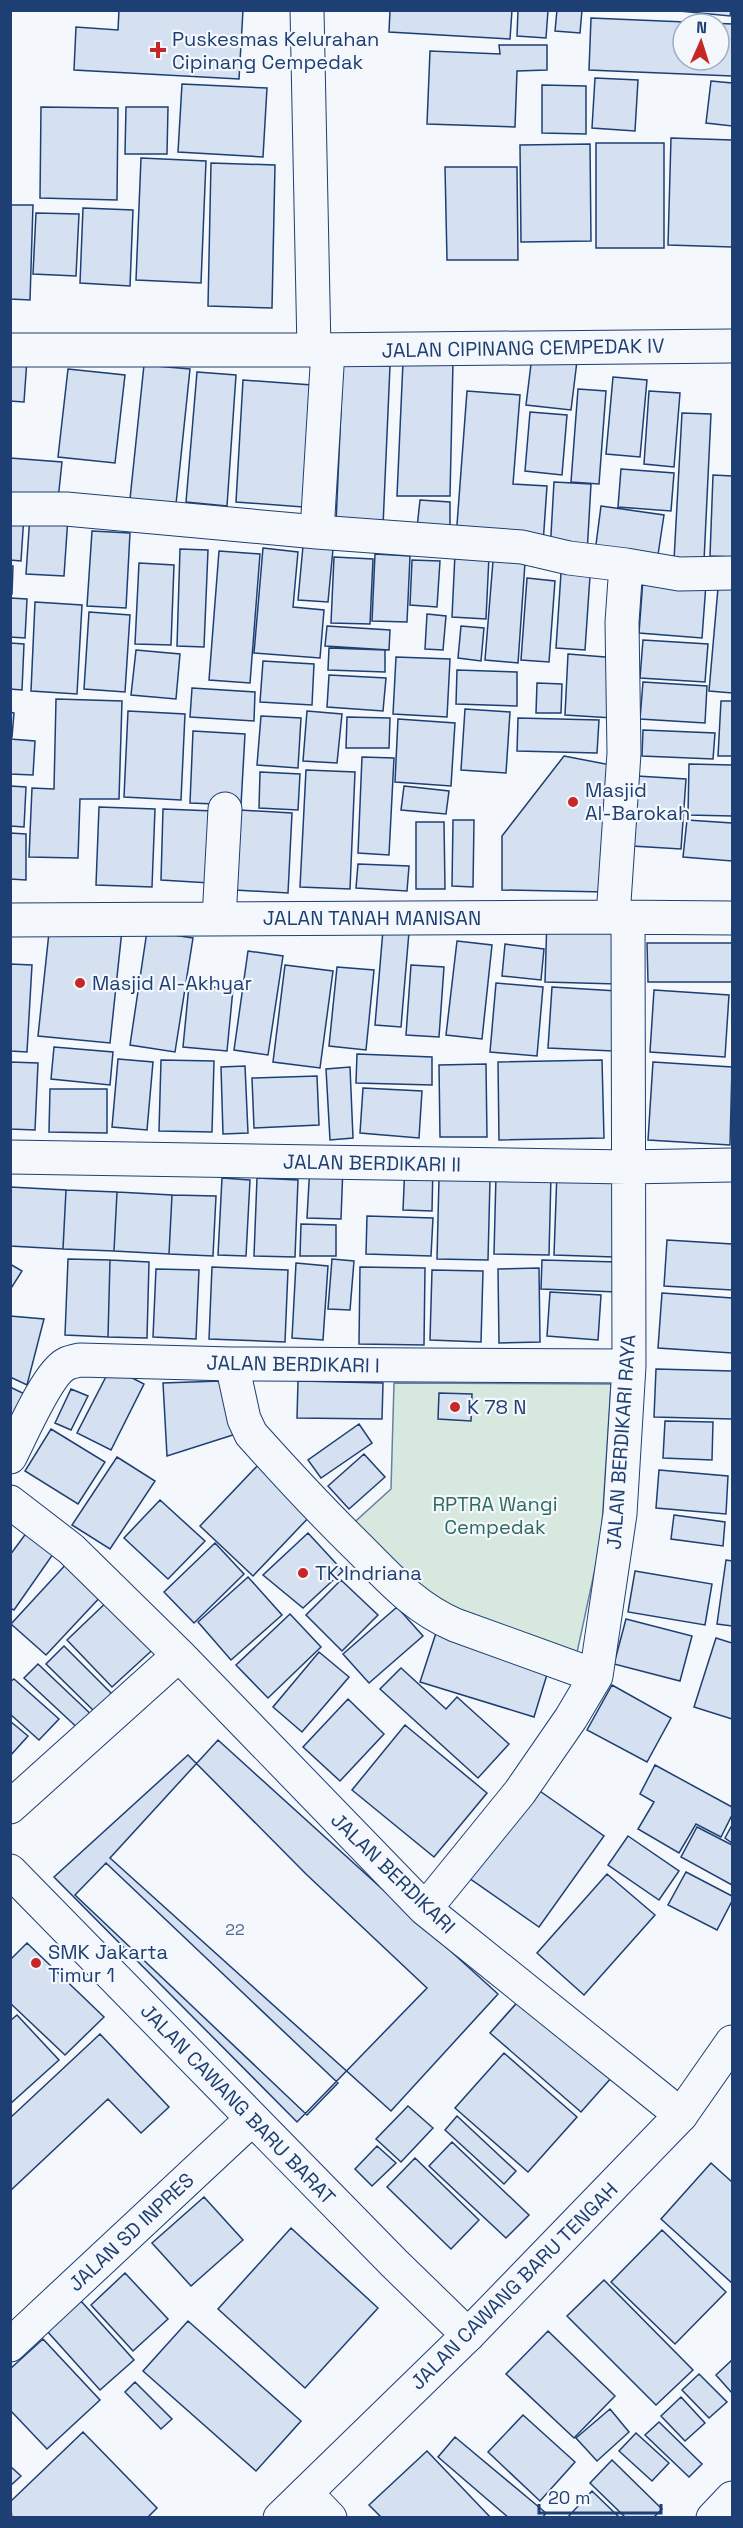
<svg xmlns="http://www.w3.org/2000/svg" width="743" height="2528" font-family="'Space Grotesk',sans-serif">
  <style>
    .green { fill: #d7e8df; stroke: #687fa3; stroke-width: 1.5 }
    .building { fill: #d5e0f0; stroke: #1d3f73; stroke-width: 1.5; fill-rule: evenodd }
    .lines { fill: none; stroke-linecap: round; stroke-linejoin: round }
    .street-casing { stroke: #1d3f73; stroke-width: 35 }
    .secondary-casing { stroke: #1d3f73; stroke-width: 35 }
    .street { stroke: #f4f7fb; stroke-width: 33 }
    .secondary { stroke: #f4f7fb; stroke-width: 33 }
    .poi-dot { fill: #c62828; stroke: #f4f7fb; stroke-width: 2 }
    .labels { text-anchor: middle; stroke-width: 4.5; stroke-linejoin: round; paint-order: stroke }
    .number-label { font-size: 16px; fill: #4b6792 }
    .poi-label { font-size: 20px; fill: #1d3f73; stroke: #f4f7fb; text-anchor: start }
    .street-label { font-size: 20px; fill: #1d3f73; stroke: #f4f7fb }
    .park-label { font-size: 20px; fill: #2c6c60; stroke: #f4f7fb }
  </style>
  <rect width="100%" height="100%" fill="#f4f7fb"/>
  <!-- green -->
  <path class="green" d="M394 1383 611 1384 601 1541 575 1662 434 1610 348 1528 391 1489Z"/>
  <!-- building -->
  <path class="building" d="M119 10H243L239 79 74 70 76 27 118 30Z
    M390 10H512L510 39 389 32Z
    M518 10H548L546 38 517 36Z
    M557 10H582L580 33 555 31Z
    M669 10H731L730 16Z
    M591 18 732 24V76L589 70ZM683 24H719V60H683Z
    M499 45H547V70L517 71 515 127 427 124 430 51 500 54Z
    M595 78 638 80 635 131 592 128Z
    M711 81 732 83V126L706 123Z
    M182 84 267 88 263 157 178 152Z
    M542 85 586 86V134L542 133Z
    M41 107 118 108 117 200 40 198Z
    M126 107H168L167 154H125Z
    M671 138 732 140V247L668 245Z
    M596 143H664V248H596Z
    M590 144 591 241 521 242 520 145Z
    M141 158 206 161 201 283 136 280Z
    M211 163 275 165 272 308 208 306Z
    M445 167H517L518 260H447Z
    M10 205H33L30 300 10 299Z
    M83 208 133 210 130 286 80 283Z
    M36 213 79 214 76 276 33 274Z
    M532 356 577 361 571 410 526 405Z
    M10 358 27 359 24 402 10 401Z
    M403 362H453L450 496H397Z
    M343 364 390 366 383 526 336 523Z
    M144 365 190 369 176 504 130 499Z
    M68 369 125 375 115 463 58 457Z
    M197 372 236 375 227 506 186 502Z
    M613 377 647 380 640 457 606 454Z
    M243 380 312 385 303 507 236 502Z
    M578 389 606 391 599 484 571 482Z
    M467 391 520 395 513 484 547 486 543 544 456 538Z
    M649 391 680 393 674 467 644 464Z
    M530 412 567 415 562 475 525 471Z
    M682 413 711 414 704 561 674 560Z
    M10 458 62 462 58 500 10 494Z
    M621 469 674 473 671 511 618 507Z
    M713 475 732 476V557L710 556Z
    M554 482 591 484 587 554 550 552Z
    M420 500 450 502V528H417Z
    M601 506 664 515 656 568 594 560Z
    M10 514 24 515 21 561 10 560Z
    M30 515 68 517 64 576 26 574Z
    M92 531 130 533 126 608 87 606Z
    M303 546 333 549 328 602 298 600Z
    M263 548 298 552 293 607 324 610 320 658 254 653Z
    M180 549 208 550 204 647 177 646Z
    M219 551 260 554 250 683 209 680Z
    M375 554 410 556 407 622 372 621Z
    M455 554 489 556 486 619 452 617Z
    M334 557 373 559 370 624 331 623Z
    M412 560 440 561 437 607 410 605Z
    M493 561 525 563 518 663 485 660Z
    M139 563 174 565 171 645 135 644Z
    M10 566H13L12 594H10Z
    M561 573 590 576 585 650 556 648Z
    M527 578 555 581 549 662 521 660Z
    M643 579 706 584 702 638 639 633Z
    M718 588 732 589V693L709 691Z
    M10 598 27 599 25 638 10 637Z
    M35 602 82 605 77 694 31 691Z
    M89 612 130 615 125 692 84 689Z
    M427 614 446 616 443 650 425 649Z
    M327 626 390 630 389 650 325 646Z
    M461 626 484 628 481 661 458 658Z
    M643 640 708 644 705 682 640 678Z
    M10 643 24 644 22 690 10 689Z
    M329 648 385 650V672L328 670Z
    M136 650 180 654 176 699 131 695Z
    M568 654 617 658 613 718 565 715Z
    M396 657 450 659 447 717 393 714Z
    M263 661 314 664 312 705 260 702Z
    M457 670 517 672V706L456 704Z
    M329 675 386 678 383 711 327 707Z
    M643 682 707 686 705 723 640 719Z
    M537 683 562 684 561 713H536Z
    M192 688 255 692 254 721 190 717Z
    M56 699 122 701 119 799H80L78 858 29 857 32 788 54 789Z
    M721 701H732V756H718Z
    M465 709 510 712 506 773 461 770Z
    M128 711 185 714 181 800 124 797Z
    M307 711 342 714 337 763 303 761Z
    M10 712 14 713 12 737H10Z
    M261 716 301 718 298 768 257 765Z
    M347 717 390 718 389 748H346Z
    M518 718 599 720 597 753 517 751Z
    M398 719 455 723 451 786 395 782Z
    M643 730 715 733 713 759 642 756Z
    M193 731 245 734 241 805 190 803Z
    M10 739 35 741 33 775 10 774Z
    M564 756 621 767 606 892 502 890V836Z
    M362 757 394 758 389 855 358 853Z
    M689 764 732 765V816L688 815Z
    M306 770 355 772 350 889 300 887Z
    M260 772 300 774 298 810 259 808Z
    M637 776 686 779 681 849 632 846Z
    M10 786 26 787 24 827 10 826Z
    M404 786 449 791 446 814 401 810Z
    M99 807 155 809 152 887 96 885Z
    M163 809 214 811 210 883 161 880Z
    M240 810 292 813 288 893 235 890Z
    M453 820H474L473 887 452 886Z
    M687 820 732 823V861L683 857Z
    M416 822H444L445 889H416Z
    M10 833 26 834V880L10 879Z
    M358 864 409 866 407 891 356 888Z
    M547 918 620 921 617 984 545 982Z
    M50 923 122 930 110 1043 38 1036Z
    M383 930 409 932 401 1027 375 1025Z
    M147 931 193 938 175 1052 130 1045Z
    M457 941 492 945 482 1039 446 1035Z
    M647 943H732V982H648Z
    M505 944 544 949 541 980 502 976Z
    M248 951 283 956 268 1055 234 1050Z
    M10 964 32 965 27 1052 10 1051Z
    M285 965 333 971 320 1068 273 1062Z
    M411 965 444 967 439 1037 406 1035Z
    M337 967 374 970 366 1050 329 1046Z
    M496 983 543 987 537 1056 490 1052Z
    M189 985 233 989 227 1051 183 1047Z
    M552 987 617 991 613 1051 548 1048Z
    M654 990 729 995 725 1057 650 1052Z
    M54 1047 113 1052 110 1085 51 1079Z
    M357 1054 432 1057V1085L356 1083Z
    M118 1059 153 1062 147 1130 112 1127Z
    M161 1060 214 1061 212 1132 159 1131Z
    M602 1060 604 1138 499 1140 498 1062Z
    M10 1062 38 1063 35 1130 10 1129Z
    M653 1062 732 1067 730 1145 648 1140Z
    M486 1064 487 1137H440L439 1065Z
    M245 1066 248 1133 223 1134 221 1067Z
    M350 1067 353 1138 330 1140 326 1069Z
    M317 1076 319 1125 254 1128 252 1078Z
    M363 1088 422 1091 419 1138 360 1133Z
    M50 1089H107V1133L49 1132Z
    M405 1164 433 1165 432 1211 403 1210Z
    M310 1165 343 1166 341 1219 307 1218Z
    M557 1172 617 1174 614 1257 554 1255Z
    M496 1175H551L549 1255 494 1254Z
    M222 1178 250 1180 246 1256 218 1255Z
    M257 1178 298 1180 295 1257 254 1256Z
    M439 1179 490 1180 488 1260 437 1259Z
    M10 1187 66 1190 63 1249 10 1246Z
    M66 1190 117 1192 114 1251 63 1249Z
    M117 1192 172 1195 169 1254 114 1251Z
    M172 1195 216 1196 213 1256 169 1254Z
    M367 1216 433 1218 431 1256 366 1254Z
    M301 1224 336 1225V1256H300Z
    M667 1240 732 1244V1290L664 1286Z
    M68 1259 110 1260 108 1337 65 1335Z
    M332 1259 354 1261 350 1310 328 1309Z
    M110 1260 149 1262 147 1338 108 1337Z
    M542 1260 618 1262 617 1292 541 1289Z
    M296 1263 328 1266 323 1340 292 1338Z
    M10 1264 22 1271 10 1290Z
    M212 1267 288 1270 285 1342 209 1339Z
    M360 1267 425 1268 424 1345 359 1344Z
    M539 1268 540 1342 499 1343 498 1269Z
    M156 1269 199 1270 196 1339 153 1337Z
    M432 1270 483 1271 481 1342 430 1340Z
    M550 1292 601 1295 598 1340 547 1336Z
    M662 1293 732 1298V1353L658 1348Z
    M10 1316 44 1319 27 1385 10 1377Z
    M111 1367 144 1384 111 1450 77 1433Z
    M656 1369 732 1371V1419L654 1417Z
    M220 1381 236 1434 167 1456 163 1383Z
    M298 1381 383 1383 382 1419 297 1418Z
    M10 1387 31 1397 10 1437Z
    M71 1389 88 1396 71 1430 55 1423Z
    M439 1393 472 1394 471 1421 438 1419Z
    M665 1421 713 1422 712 1460 663 1458Z
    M359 1424 372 1443 321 1478 308 1460Z
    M51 1429 105 1462 78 1504 25 1471Z
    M364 1454 385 1477 349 1509 328 1486Z
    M117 1457 155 1481 110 1549 72 1525Z
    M260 1463 313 1513 253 1576 200 1526Z
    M659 1470 728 1476 726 1514 656 1508Z
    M160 1500 205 1541 168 1579 124 1538Z
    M674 1515 725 1522 723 1546 671 1539Z
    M30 1528 58 1547 14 1610 10 1608V1555Z
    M308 1533 343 1571 303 1608 263 1575Z
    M215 1543 244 1574 194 1623 164 1592Z
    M726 1560 732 1561V1626L717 1624Z
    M69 1561 104 1593 46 1655 11 1624Z
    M635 1571 712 1584 705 1625 628 1612Z
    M248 1577 282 1615 231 1660 198 1622Z
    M341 1580 378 1615 342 1651 306 1615Z
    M114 1595 160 1643 112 1687 67 1640Z
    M397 1607 423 1636 369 1683 343 1654Z
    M290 1614 321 1647 268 1698 236 1665Z
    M626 1619 692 1636 680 1681 614 1664Z
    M436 1633 549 1668 534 1717 420 1682Z
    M716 1638 732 1643V1719L694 1707Z
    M64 1646 112 1694 94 1711 46 1664Z
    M319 1652 349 1677 302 1732 273 1707Z
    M38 1664 96 1719 83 1733 24 1678Z
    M401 1668 446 1709 457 1697 509 1744 478 1778 380 1689Z
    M14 1679 59 1719 39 1740 10 1714V1682Z
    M612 1685 671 1718 647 1762 587 1730Z
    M348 1699 384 1734 340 1781 303 1747Z
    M10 1721 28 1736 10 1756Z
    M405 1725 487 1793 434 1857 352 1790Z
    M218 1740 498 1994 391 2111 110 1858Z
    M188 1755 306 1874 427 1988 297 2122 54 1877Z
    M655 1765 732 1807V1815L721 1837 696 1824 679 1853 638 1829 654 1802 640 1794Z
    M534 1787 604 1836 539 1927 469 1878Z
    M732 1825V1843L725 1838Z
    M697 1827 732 1845V1885L681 1857Z
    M628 1836 679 1871 659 1900 608 1865Z
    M106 1863 338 2083 307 2115 75 1895Z
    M686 1872 732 1896V1901L717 1930 668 1905Z
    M607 1874 655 1915 584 1995 537 1953Z
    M27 1943 104 2017 65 2055 10 2003V1960Z
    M522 1997 612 2077 581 2112 490 2033Z
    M17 2015 59 2060 10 2104V2021Z
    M100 2034 169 2107 141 2133 108 2099 10 2191V2118Z
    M504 2053 577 2117 528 2172 455 2108Z
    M408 2106 433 2128 401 2162 376 2139Z
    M457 2116 516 2171 504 2184 445 2130Z
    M452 2142 529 2215 506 2238 429 2166Z
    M377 2146 396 2163 372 2186 355 2169Z
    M415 2158 479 2220 451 2249 387 2187Z
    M711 2163 732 2182V2283L661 2219Z
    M204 2197 243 2240 191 2286 152 2243Z
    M291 2228 378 2308 305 2388 218 2309Z
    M662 2230 726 2292 675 2344 611 2282Z
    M125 2273 168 2319 133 2351 91 2305Z
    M604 2280 693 2370 656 2405 567 2316Z
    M81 2301 134 2360 100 2390 47 2331Z
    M188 2321 301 2421 256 2471 143 2371Z
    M548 2331 615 2396 574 2438 506 2374Z
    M43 2339 100 2400 47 2449 10 2410V2369Z
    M732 2360V2393L716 2375Z
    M699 2374 727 2402 709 2418 682 2390Z
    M135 2382 172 2419 161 2429 125 2392Z
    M681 2397 705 2423 685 2441 661 2416Z
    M610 2409 629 2432 597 2461 576 2438Z
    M523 2415 575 2462 540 2501 488 2452Z
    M659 2422 702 2464 689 2477 645 2435Z
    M83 2432 157 2508 147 2518H12L10 2502Z
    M636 2433 669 2463 652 2481 619 2451Z
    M455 2437 546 2513 542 2518H509L438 2457Z
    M427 2451 491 2518H382L369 2505Z
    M612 2460 662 2509 653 2518H626L590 2483Z
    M10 2466 21 2476 10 2486Z
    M592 2491 620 2518H567Z"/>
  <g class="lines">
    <defs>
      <path id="street" d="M307 10 314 350
        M10 350H314L732 346
        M10 509H66L317 532 522 547 569 558 626 565 622 622 624 753 613 917
        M317 532 328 350
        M626 565 679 574 732 573
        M219 919 225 809
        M10 920 613 917 732 918
        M10 1157 627 1167 732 1165
        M232 1364 244 1419 251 1434C286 1473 321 1511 359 1548 390 1579 414 1607 455 1625L596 1676
        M10 1457C21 1436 47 1374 66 1364 70 1362 75 1361 80 1360L232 1364 629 1366
        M10 1502 71 1549 179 1655 425 1909 681 2115
        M10 1807 179 1655
        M10 1871 394 2263 468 2335
        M425 1909 520 1792 571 1718 596 1676 620 1514 629 1366 628 917
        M10 2345 252 2119
        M306 2493 330 2518
        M713 2518 732 2498"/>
      <path id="secondary" d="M280 2518 468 2335 681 2115 732 2042"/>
    </defs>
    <!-- street casing -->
    <use href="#street" class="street-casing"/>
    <!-- secondary casing -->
    <use href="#secondary" class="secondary-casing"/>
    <!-- street -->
    <use href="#street" class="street"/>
    <!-- secondary -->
    <use href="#secondary" class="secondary"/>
  </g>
  <!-- markers -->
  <g class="poi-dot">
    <path d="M155 41h6v6h6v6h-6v6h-6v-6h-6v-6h6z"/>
    <circle cx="573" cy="802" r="6"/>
    <circle cx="80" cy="983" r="6"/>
    <circle cx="455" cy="1407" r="6"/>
    <circle cx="303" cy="1573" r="6"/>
    <circle cx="36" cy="1963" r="6"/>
  </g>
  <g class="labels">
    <!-- number labels -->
    <g class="number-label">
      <text x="235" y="1935">22</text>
    </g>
    <!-- poi labels -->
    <g class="poi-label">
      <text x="172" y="46">Puskesmas Kelurahan<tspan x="172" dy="23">Cipinang Cempedak</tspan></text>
      <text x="585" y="797">Masjid<tspan x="585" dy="23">Al-Barokah</tspan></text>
      <text x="92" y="990">Masjid Al-Akhyar</text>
      <text x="467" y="1414">K 78 N</text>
      <text x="315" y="1580">TK Indriana</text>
      <text x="48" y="1959">SMK Jakarta<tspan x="48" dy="23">Timur 1</tspan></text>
    </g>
    <!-- street labels -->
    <g class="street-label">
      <text transform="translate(523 348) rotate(-1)" y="7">JALAN CIPINANG CEMPEDAK IV</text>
      <text x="372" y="925">JALAN TANAH MANISAN</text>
      <text transform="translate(372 1163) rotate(1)" y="7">JALAN BERDIKARI II</text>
      <text transform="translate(293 1364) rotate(1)" y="7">JALAN BERDIKARI I</text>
      <text transform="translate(621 1442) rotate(-86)" y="7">JALAN BERDIKARI RAYA</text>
      <text transform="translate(393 1873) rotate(44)" y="7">JALAN BERDIKARI</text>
      <text transform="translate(238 2104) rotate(46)" y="7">JALAN CAWANG BARU BARAT</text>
      <text transform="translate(131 2232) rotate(-43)" y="7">JALAN SD INPRES</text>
      <text transform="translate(514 2286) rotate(-45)" y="7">JALAN CAWANG BARU TENGAH</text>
    </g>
    <!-- park labels -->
    <g class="park-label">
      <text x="495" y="1511">RPTRA Wangi<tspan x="495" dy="23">Cempedak</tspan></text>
    </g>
  </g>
  <!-- border -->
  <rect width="743" height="2528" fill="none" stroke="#1d3f73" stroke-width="24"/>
  <!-- north arrow -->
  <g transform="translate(701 42) rotate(3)"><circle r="28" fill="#f4f7fb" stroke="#9eadc5" stroke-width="1.5"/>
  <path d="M0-4.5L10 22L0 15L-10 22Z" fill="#c62828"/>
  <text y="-9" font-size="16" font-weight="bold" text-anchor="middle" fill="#1d3f73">N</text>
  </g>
  <!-- scale -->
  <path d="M539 2504v9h122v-9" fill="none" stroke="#1d3f73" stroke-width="3"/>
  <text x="548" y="2504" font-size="18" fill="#1d3f73" stroke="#f4f7fb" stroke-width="4.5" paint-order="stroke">20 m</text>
</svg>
